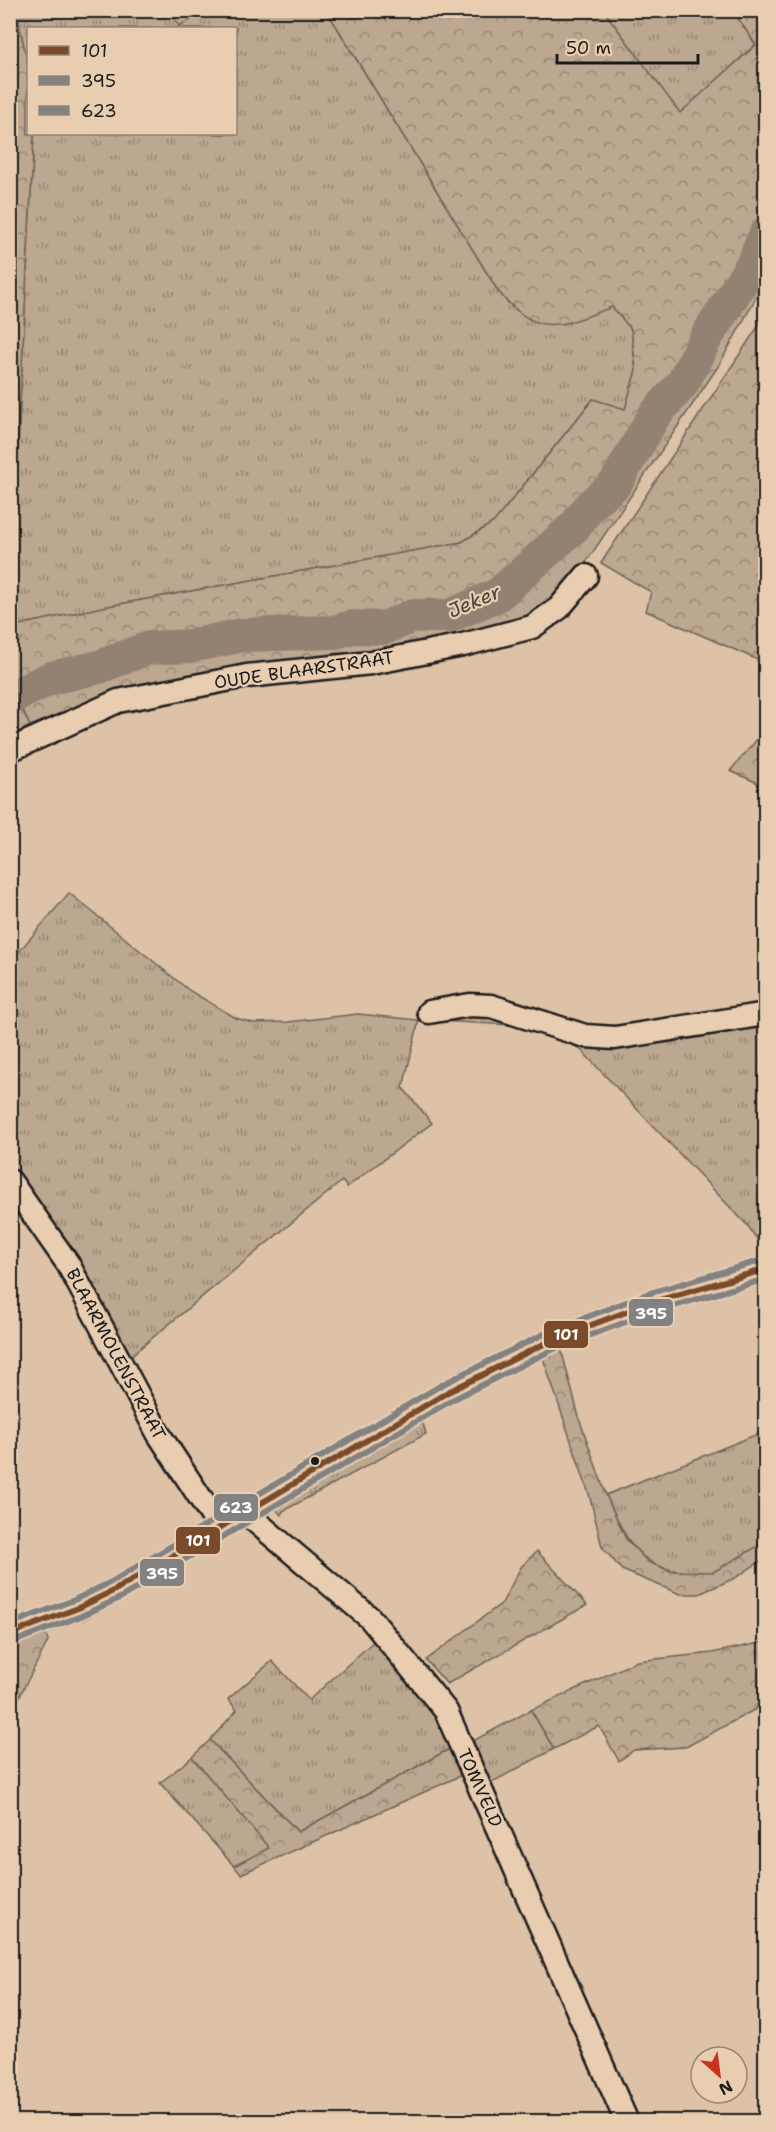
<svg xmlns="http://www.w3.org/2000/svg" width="776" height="2132" font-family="'Shantell Sans',sans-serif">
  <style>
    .grass { fill: url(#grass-tufts); stroke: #6c6256; stroke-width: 1.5 }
    .forest { fill: url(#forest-crowns); stroke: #6c6256; stroke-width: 1.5 }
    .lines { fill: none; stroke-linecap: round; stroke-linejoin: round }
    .river { stroke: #938272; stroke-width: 34 }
    .minor-casing { stroke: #1c1c1c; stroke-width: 27 }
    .minor { stroke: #e9cdb0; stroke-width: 22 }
    .bus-1-casing { stroke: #e9cdb0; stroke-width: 10 }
    .bus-2-casing { stroke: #e9cdb0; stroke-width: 10 }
    .bus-3-casing { stroke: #e9cdb0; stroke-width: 10 }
    .bus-1 { stroke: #7a4b2a; stroke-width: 6 }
    .bus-2 { stroke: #828282; stroke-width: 6 }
    .bus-3 { stroke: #828282; stroke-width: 6 }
    .bus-dot { fill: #1c1c1c; stroke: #e9cdb0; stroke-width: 2 }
    .labels { text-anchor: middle; stroke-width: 4.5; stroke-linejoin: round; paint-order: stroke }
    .street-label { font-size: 18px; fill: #1c1c1c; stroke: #e9cdb0 }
    .water-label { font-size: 20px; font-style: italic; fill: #46403a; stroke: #e9cdb0 }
    .line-badge { stroke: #e9cdb0; stroke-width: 2 }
    .badge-label { font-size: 16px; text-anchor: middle; font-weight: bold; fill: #fff }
  </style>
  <defs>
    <pattern id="grass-tufts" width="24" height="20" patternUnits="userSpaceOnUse" patternTransform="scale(1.5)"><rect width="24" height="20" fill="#bca790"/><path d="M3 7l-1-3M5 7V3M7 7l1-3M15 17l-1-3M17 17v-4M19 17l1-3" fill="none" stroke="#988775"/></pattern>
    <pattern id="forest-crowns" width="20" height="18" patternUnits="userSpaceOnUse" patternTransform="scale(1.5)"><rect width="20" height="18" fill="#bca790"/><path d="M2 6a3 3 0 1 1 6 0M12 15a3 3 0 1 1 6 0" fill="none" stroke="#988775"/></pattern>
  </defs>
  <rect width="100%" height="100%" fill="#ddc2a7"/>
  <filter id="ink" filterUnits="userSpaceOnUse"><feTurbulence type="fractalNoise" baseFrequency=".0167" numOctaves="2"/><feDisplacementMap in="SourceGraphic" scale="12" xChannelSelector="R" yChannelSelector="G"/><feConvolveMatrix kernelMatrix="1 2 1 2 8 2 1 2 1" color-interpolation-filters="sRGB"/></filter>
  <g filter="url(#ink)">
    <!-- grass -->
    <path class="grass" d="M16 11H170L179 26 203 13 202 11H327L498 291 512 307 562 324 612 306 631 329 636 370 625 410 593 399 494 522 462 542 103 607 11 627 10 502 15 500 34 134H236V28H28V65Z
      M604 11H733L756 44 680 114Z
      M10 683 30 726 11 736H10Z
      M69 893 190 991 236 1018 253 1023 288 1022 358 1014 418 1020 419 1017 495 1012 586 1041 765 1020V1251L748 1226 579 1048 533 1026 419 1020 403 1088 432 1123 347 1187 342 1181 122 1363 11 1172 10 962Z
      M422 1420 426 1434 283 1511 281 1515 275 1508Z
      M765 1431V1542C750 1551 731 1566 713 1572 706 1574 694 1573 686 1572 636 1569 624 1535 606 1495Z
      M374 1641 434 1708 453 1747 298 1832 210 1740 237 1710 228 1699 272 1661 309 1700Z
      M531 1710 554 1749 485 1786 471 1742Z
      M192 1757 270 1848 234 1866 160 1783Z"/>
    <!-- forest -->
    <path class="forest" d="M16 10 28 65V134H34L15 500 11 502 10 11Z
      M170 11H202L203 13 179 26Z
      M327 11H604L680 113 756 45 733 11H765V281L719 365 572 583 523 622 460 637 101 697 30 726 11 683 10 627 103 607 462 542 494 522 593 399 625 409 636 370 631 329 612 307C559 327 538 339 498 291Z
      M765 316V663L646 611 651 592 601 563Z
      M765 730V786L730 771Z
      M561 1349 580 1421 606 1495 626 1539 648 1562 671 1571 713 1572 765 1542V1558L735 1578 699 1594H680L622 1570 602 1547 590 1497 543 1358Z
      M537 1551 587 1605 447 1684 426 1660 502 1603 521 1567Z
      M45 1630 48 1641 11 1713V1642Z
      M765 1642V1704L686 1747 634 1750 619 1761 599 1726 554 1749 531 1710 637 1661 712 1653Z
      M210 1740 298 1832 453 1747 460 1776 241 1874 234 1866 269 1848 192 1757Z"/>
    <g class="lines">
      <!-- river -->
      <path class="river" d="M10 698 51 678 99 667 148 648 190 646 243 635 335 632 353 627 384 628 413 616H450L499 594 575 526 591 505 615 484 654 416 682 384 707 336 754 262 766 233"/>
      <defs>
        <path id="minor" d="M10 750 118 701 247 676 371 663 463 645 532 627 559 608 586 576
          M429 1012 470 1005 491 1006 585 1036 615 1038 766 1014
          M10 1181 68 1264 158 1433 220 1528
          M247 1514 370 1618 446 1711 627 2122
          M10 1634 78 1608 115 1590 448 1392 554 1339 650 1303 766 1269"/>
      </defs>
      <!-- minor casing -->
      <use href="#minor" class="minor-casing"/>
      <!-- minor -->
      <use href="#minor" class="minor"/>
      <defs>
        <path id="bus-1" d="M10 1634 78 1608 115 1590 448 1392 554 1339 650 1303 766 1269"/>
        <path id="bus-2" d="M13 1642 81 1616 120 1598 452 1400 558 1347 653 1312 766 1279"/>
        <path id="bus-3" d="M10 1624 74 1600 111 1582 443 1384 550 1331 647 1294 763 1260"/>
      </defs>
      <!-- bus-1 casing -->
      <use href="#bus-1" class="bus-1-casing"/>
      <!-- bus-2 casing -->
      <use href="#bus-2" class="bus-2-casing"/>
      <!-- bus-3 casing -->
      <use href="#bus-3" class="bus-3-casing"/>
      <!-- bus-1 -->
      <use href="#bus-1" class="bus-1"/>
      <!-- bus-2 -->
      <use href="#bus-2" class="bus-2"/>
      <!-- bus-3 -->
      <use href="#bus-3" class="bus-3"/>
    </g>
  </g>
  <!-- markers -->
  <circle class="bus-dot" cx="315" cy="1461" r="5"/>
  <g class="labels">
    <!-- street labels -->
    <g class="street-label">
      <text transform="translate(304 670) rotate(-8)" y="6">OUDE BLAARSTRAAT</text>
      <text transform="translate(116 1354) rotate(62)" y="6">BLAARMOLENSTRAAT</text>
      <text transform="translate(480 1788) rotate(66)" y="6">TOMVELD</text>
    </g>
    <!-- water labels -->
    <g class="water-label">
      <text transform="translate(474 601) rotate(-23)" y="7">Jeker</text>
    </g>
  </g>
  <g class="line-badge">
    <rect x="628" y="1298" width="46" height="29" rx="6" fill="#828282"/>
    <rect x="543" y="1320" width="46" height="29" rx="6" fill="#7a4b2a"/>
    <rect x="213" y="1493" width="46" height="29" rx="6" fill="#828282"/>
    <rect x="175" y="1526" width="46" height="29" rx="6" fill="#7a4b2a"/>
    <rect x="139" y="1558" width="46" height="29" rx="6" fill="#828282"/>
  </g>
  <g class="badge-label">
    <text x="651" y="1319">395</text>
    <text x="566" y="1340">101</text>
    <text x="236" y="1513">623</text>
    <text x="198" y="1546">101</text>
    <text x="162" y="1579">395</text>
  </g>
  <!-- margin -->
  <rect width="776" height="2132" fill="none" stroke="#e9cdb0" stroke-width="36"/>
  <rect x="18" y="18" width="740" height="2096" fill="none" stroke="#1c1c1c" stroke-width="2" filter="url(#ink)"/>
  <!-- legend -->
  <rect x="27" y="27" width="210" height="108" fill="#e9cdb0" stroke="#978675" stroke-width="1.5"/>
  <rect x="39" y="46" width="30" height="9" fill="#7a4b2a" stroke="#978675" stroke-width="1.5"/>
  <text x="81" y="57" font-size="18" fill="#1c1c1c">101</text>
  <rect x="39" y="76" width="30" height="9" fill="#828282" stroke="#978675" stroke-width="1.5"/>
  <text x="81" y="87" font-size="18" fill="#1c1c1c">395</text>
  <rect x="39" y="106" width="30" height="9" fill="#828282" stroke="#978675" stroke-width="1.5"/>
  <text x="81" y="117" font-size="18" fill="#1c1c1c">623</text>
  <!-- north arrow -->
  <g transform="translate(719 2075) rotate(152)"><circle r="28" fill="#e9cdb0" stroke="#978675" stroke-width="1.5"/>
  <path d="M0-4.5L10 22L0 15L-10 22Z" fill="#c8321e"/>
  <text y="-9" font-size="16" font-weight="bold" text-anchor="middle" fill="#1c1c1c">N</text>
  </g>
  <!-- scale -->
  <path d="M557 54v9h141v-9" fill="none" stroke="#1c1c1c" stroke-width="3"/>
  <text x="566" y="54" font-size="18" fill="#1c1c1c" stroke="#e9cdb0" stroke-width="4.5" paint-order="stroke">50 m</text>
</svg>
